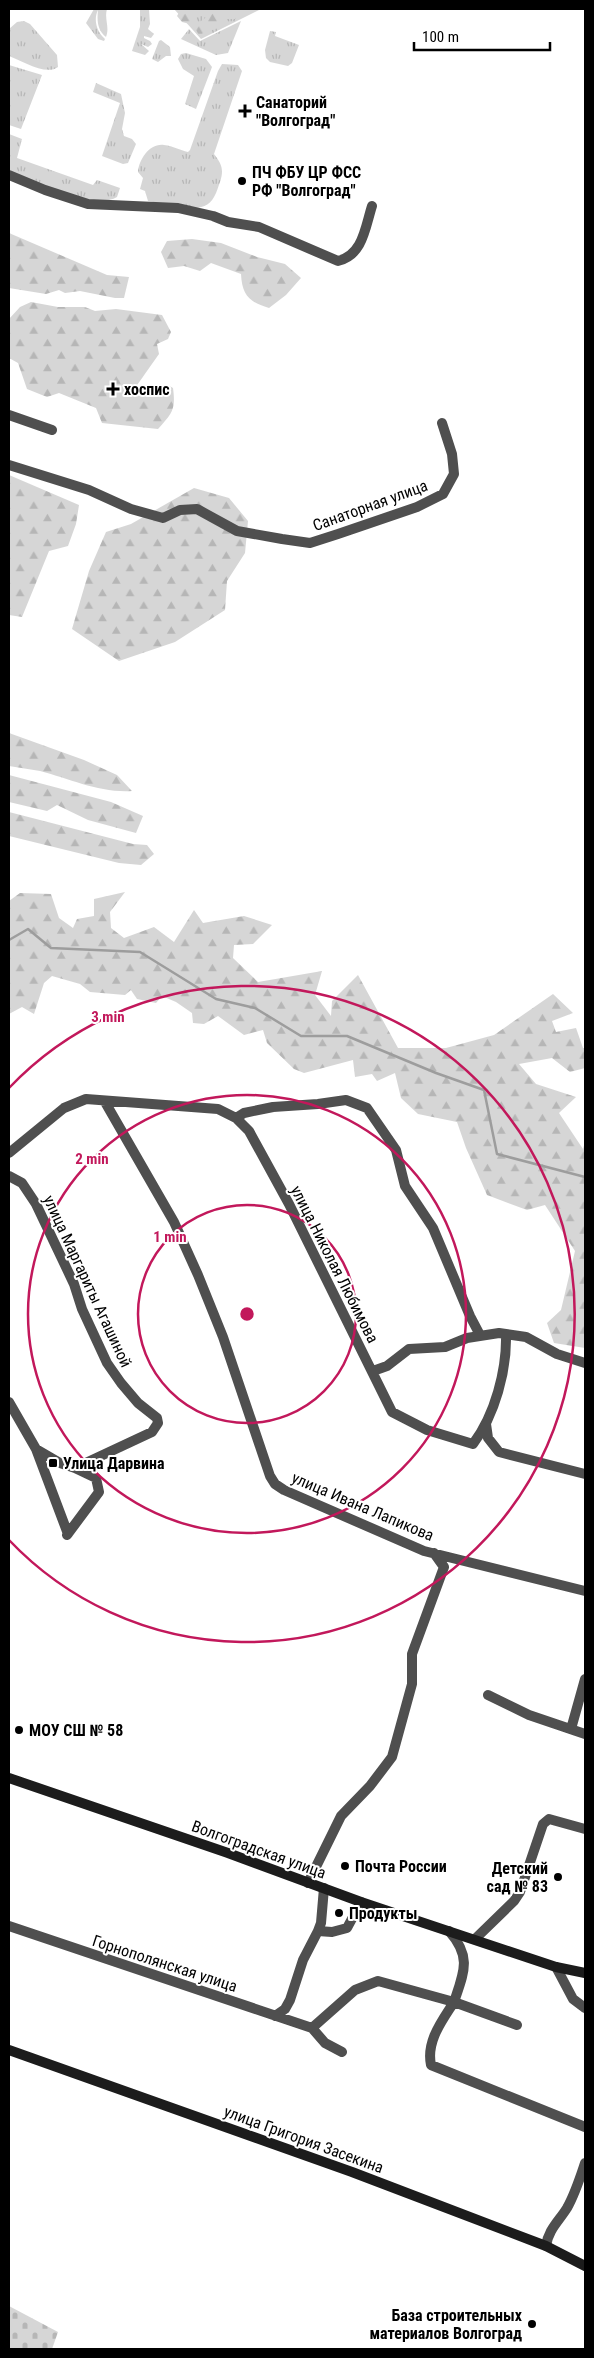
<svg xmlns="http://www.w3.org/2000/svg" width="594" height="2358" font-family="'Roboto Condensed',sans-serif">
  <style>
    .grass { fill: url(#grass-tufts) }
    .forest { fill: url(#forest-firs) }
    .cemetery { fill: url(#cemetery-stones) }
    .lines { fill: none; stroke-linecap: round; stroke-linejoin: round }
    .stream { stroke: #9d9d9d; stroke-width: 2.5 }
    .street { stroke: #4f4f4f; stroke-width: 10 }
    .secondary { stroke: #1c1c1c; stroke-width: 10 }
    .ring { fill: none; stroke: #c2185b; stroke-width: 2.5 }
    .poi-dot { fill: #000; stroke: #fff; stroke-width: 2 }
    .labels { text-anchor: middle; stroke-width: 4; stroke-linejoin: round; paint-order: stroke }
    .poi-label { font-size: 16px; font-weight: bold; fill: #000; stroke: #fff; text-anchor: start }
    .street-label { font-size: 16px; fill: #000; stroke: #fff }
    .centre { fill: #c2185b; stroke: #fff; stroke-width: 2.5 }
    .ring-label { font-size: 15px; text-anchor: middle; font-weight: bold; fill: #c2185b; stroke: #fff; stroke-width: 4; stroke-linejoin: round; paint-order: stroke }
  </style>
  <defs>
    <pattern id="grass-tufts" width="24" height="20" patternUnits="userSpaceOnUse" patternTransform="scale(1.25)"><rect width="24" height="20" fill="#d6d6d6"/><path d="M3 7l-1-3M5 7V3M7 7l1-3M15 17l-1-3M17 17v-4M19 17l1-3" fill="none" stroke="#b6b6b6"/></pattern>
    <pattern id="forest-firs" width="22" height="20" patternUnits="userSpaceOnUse" patternTransform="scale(1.25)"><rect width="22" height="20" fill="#d6d6d6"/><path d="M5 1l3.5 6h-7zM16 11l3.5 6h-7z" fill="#b6b6b6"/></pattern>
    <pattern id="cemetery-stones" width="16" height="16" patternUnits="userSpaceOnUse" patternTransform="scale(1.25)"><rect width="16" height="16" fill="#d6d6d6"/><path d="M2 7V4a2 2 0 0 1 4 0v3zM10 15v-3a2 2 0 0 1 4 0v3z" fill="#b6b6b6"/></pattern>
  </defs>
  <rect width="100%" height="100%" fill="#fff"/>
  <!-- grass -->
  <path class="grass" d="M94 9H107C104 19 110 27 106 37 97 30 97 20 98 10 93 20 97 32 105 39L104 41 98 39 86 23Z
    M140 9H149L150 24 148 29 154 34 151 38 144 36V38L150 41 152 44 148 47 141 44 149 51 145 55 132 51 140 27Z
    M174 9H261L201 39Z
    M24 21 30 24 57 55 58 67C46 76 22 61 9 56V29L17 22Z
    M241 21 228 53 216 55 181 39 189 29 200 41Z
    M270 31 276 32 275 36 299 45 292 63 288 66 270 62 266 58 265 50Z
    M161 40 170 47 171 56H166L158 62 152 59 159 41Z
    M186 53 206 59 212 67 196 109 185 104 194 76 183 69 178 59 181 54Z
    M222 64 238 65 242 71 214 154C222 164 224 170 220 182 218 187 217 192 214 197 203 218 167 204 148 201L145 191 140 189 143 178 138 172C139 159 150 143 164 145 173 146 180 150 188 152L190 150 218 71Z
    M9 65 42 75 21 129 9 125Z
    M96 83 121 94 125 113 122 129 124 136 132 139 136 144 128 163 123 164 102 156 120 103 93 92Z
    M9 134 22 139 17 158 93 185 97 180 120 188 117 197C94 211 33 181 9 172Z"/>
  <!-- forest -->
  <path class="forest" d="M181 9H212L204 16 198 14 195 20 192 19 190 24 182 22 177 16Z
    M217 9H251L248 12H239L235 19H225L219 27 199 35 196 30 201 21Z
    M9 233 107 275 129 277 124 298H115L80 291 65 293 59 290 46 294 9 288Z
    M192 239 221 243 257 257 285 264 301 278 286 295 269 308C249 302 242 295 241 274L211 263 200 271 184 266 168 268 161 252 167 241Z
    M31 302 58 307H85L95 311 116 309 162 315 171 332 168 339 157 344 159 354 135 388 145 394 168 385 173 388C176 410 172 413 158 429L102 423 96 408 59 393 47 397 27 389 18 363 9 358V319L20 307Z
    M9 475 79 505 76 524 68 546 49 551 22 617 9 615Z
    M194 488 229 498 248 521 245 553 227 581 225 610 175 642 119 661 72 629 89 571 106 532 131 524Z
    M9 733 84 760 117 775 132 791C99 793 71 779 40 771 30 769 19 768 9 766Z
    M9 775 111 802 143 816 136 833 88 820 57 805 47 811 9 802Z
    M9 812 133 844 147 845 154 854 141 865 119 863 9 836Z
    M125 892 110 912 111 928 124 938 154 927 174 942 194 910 203 923 244 916 272 925 253 944 234 945 233 958 258 982 322 971 315 995 331 1016 332 1001 358 975 398 1048H446L494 1035 553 994 573 1013 552 1021 556 1032 576 1028 583 1048H585V1068L570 1072 552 1058 519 1064 536 1084 576 1097 559 1113 583 1149 585 1142V1348L554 1343 547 1323 561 1310 575 1251 545 1205 527 1210 487 1195 466 1148 457 1122 418 1114 401 1098 395 1073 377 1081 372 1074 355 1077 353 1060 304 1073 294 1069 267 1043 263 1030 244 1035 218 1016 204 1024 193 1023 192 1013 176 1002 162 996 156 1003 137 999 131 990 125 995 90 992 80 984 52 976 44 983 34 1014 22 1007 9 1014V901L20 893 51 894 59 918 73 928 77 919 94 916V899Z"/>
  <!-- cemetery -->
  <path class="cemetery" d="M9 2306 58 2332 52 2349H9Z"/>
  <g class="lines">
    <!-- stream -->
    <path class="stream" d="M9 940 28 929 51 948 140 952 216 999 255 1008 301 1036H347L436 1073 484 1090 497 1154 585 1177"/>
    <!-- street -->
    <path class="street" d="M9 175 45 190 88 204 178 208 213 216 228 222 259 227 338 261C363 255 365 228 372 206
      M9 415 52 430
      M9 465 89 490 131 509 163 518 180 510 197 509 237 531 282 539 310 543 338 534 417 507 443 494 454 474 452 454 442 423
      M105 1102 174 1222 198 1275 223 1337 270 1476 275 1484 284 1490 424 1551 585 1591
      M236 1118 244 1113 273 1107 318 1104 346 1100 367 1108 396 1150 405 1186 433 1228 470 1316 480 1335
      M9 1153 64 1108 86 1099 218 1109 236 1118 249 1131 289 1204 392 1412 427 1430 473 1444C495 1415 507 1370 506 1334
      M9 1176 22 1183 36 1204 74 1284 82 1309 107 1363 121 1383 138 1403 157 1418 158 1423 152 1432 75 1468 60 1463 36 1449
      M373 1371 387 1366 409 1349 445 1347 467 1338 499 1333 526 1337 557 1354 585 1363
      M9 1402 36 1449 68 1534
      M486 1424 488 1438 499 1452 585 1474
      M67 1535 99 1492 96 1478 75 1468
      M488 1695 529 1715 585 1734
      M571 1729 585 1679
      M308 1883 341 1816 370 1786 392 1757 412 1684V1654L444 1567 434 1553
      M9 1926 312 2028
      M318 1931 332 1932 347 1928 361 1902
      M475 1939 514 1901 520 1892 543 1824 549 1819 585 1829
      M556 1967 573 1999 585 2008
      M275 2016 285 2009 290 2000 303 1960 318 1931 321 1923 324 1888
      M517 2025 454 2002C442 2021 426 2041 431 2065L585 2127
      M342 2052 325 2043 312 2028 355 1990 378 1981 454 2002C464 1972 472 1957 449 1931
      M546 2246C548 2230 559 2221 567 2208 575 2194 580 2178 585 2163"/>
    <!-- secondary -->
    <path class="secondary" d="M9 1778 228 1853 361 1902 556 1967 585 1973
      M9 2050 352 2172 546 2246 585 2266"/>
  </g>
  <!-- distance rings -->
  <g class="ring">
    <circle cx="247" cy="1314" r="109"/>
    <circle cx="247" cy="1314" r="219"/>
    <path d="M9 1088A328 328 0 1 1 9 1540"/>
  </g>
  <!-- markers -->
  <g class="poi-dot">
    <path d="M242.5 103.5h5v5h5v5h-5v5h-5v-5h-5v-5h5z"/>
    <circle cx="242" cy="181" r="5"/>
    <path d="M110.5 381.5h5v5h5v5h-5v5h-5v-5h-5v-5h5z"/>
    <rect x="48" y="1458" width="10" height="10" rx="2.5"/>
    <circle cx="19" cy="1730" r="5"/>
    <circle cx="345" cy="1866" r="5"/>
    <circle cx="558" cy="1877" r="5"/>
    <circle cx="339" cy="1913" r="5"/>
    <circle cx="532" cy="2324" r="5"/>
  </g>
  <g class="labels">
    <!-- poi labels -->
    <g class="poi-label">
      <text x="256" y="108">Санаторий<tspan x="256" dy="18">"Волгоград"</tspan></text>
      <text x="252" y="178">ПЧ ФБУ ЦР ФСС<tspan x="252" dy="18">РФ "Волгоград"</tspan></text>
      <text x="124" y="395">хоспис</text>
      <text x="63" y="1469">Улица Дарвина</text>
      <text x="29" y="1736">МОУ СШ № 58</text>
      <text x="355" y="1872">Почта России</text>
      <text x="548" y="1874" text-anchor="end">Детский<tspan x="548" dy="18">сад № 83</tspan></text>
      <text x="349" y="1919">Продукты</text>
      <text x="522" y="2321" text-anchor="end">База строительных<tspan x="522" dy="18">материалов Волгоград</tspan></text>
    </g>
    <!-- street labels -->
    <g class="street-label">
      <text transform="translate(370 505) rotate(-20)" y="6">Санаторная улица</text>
      <text transform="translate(335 1264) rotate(63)" y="6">улица Николая Любимова</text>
      <text transform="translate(88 1281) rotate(65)" y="6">улица Маргариты Агашиной</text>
      <text transform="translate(363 1506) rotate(23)" y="6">улица Ивана Лапикова</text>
      <text transform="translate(259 1849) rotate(20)" y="6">Волгоградская улица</text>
      <text transform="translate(165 1963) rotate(18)" y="6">Горнополянская улица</text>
      <text transform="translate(304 2139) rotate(20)" y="6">улица Григория Засекина</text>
    </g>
  </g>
  <circle cx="247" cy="1314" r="8" class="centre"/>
  <g class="ring-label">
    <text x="108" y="1022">3 min</text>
    <text x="92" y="1164">2 min</text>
    <text x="170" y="1242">1 min</text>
  </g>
  <!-- border -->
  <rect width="594" height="2358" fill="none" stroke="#000000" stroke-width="20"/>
  <!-- scale -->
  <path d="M414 42v8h136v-8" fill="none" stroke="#000000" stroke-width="2.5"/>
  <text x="422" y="42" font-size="15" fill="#000000" stroke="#ffffff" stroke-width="4" paint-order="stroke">100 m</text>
</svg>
